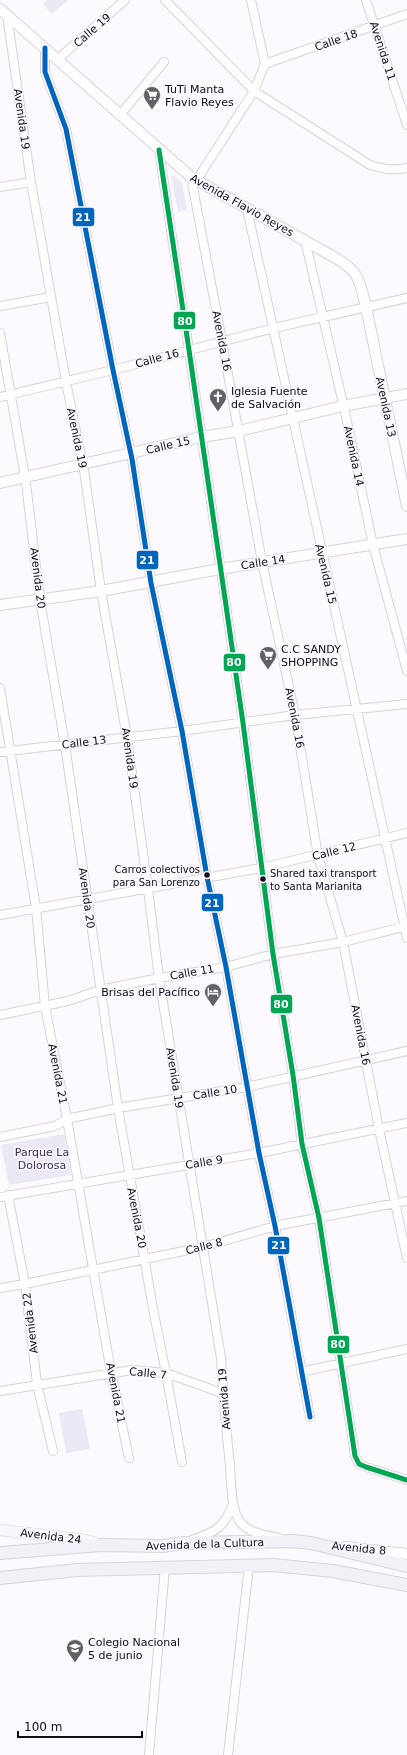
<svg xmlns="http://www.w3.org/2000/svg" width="407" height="1755" font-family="'DejaVu Sans',sans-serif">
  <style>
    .green { fill: #ede8f6 }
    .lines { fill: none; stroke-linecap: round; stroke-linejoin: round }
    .minor-casing { stroke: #d6d4db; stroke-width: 10 }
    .tertiary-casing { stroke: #d6d4db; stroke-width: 12 }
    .secondary-casing { stroke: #d6d4db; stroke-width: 12 }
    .primary-casing { stroke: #d8d7da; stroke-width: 14 }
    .minor { stroke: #fffeff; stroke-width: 8 }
    .tertiary { stroke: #fffeff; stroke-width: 10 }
    .secondary { stroke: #f9f7fb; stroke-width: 11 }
    .primary { stroke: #f3f1f7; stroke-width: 12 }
    .bus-1-casing { stroke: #fbf9ff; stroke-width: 8 }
    .bus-2-casing { stroke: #fbf9ff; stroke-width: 8 }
    .bus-1 { stroke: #0065bd; stroke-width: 5 }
    .bus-2 { stroke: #00a651; stroke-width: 5 }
    .bus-dot { fill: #100d17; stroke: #fbf9ff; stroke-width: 1.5 }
    .labels { text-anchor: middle; stroke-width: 3; stroke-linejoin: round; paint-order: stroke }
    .bus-label { font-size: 10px; fill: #100d17; stroke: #fbf9ff; text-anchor: end }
    .street-label { font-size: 11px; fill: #100d17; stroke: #fbf9ff }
    .poi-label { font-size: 11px; fill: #100d17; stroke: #fbf9ff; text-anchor: start }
    .park-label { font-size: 11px; fill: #3b2d56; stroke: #fbf9ff }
    .line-badge { stroke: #fbf9ff; stroke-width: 1.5 }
    .badge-label { font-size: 11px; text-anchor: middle; font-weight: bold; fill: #fff }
  </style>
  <rect width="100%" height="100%" fill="#fcfafe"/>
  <!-- green -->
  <path class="green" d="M47 0H68L52 14 43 4Z
    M173 175 182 183 187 210 178 212 171 177Z
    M64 1134 71 1175 9 1185 1 1145Z
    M82 1409 90 1449 66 1453 59 1413Z"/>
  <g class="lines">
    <defs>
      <path id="minor" d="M165 0 254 91 370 165C383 169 393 171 407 168
        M366 0 407 125
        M7 15 31 182 66 382 84 470 101 591 127 737 148 889 159 978 221 1358C223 1394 226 1429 230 1465 231 1480 231 1510 240 1522 249 1533 265 1535 279 1538
        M45 48V72L66 129 113 370 132 459 151 583 182 731 207 877 226 967 259 1153 275 1226 310 1417
        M58 59 125 0
        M265 64 407 14
        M120 115 164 62
        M159 150 189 350 243 723 273 954 293 1075 302 1144 319 1218 355 1456 359 1464 366 1467 407 1480
        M191 177 222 341 262 562 295 715 318 856 343 942 379 1129 407 1258
        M196 181 254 91 265 64 251 0
        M0 187 31 182
        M247 209 407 938
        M305 240 345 412 373 545 407 671
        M0 306 51 297
        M0 333 26 483 40 600 65 745 118 1108 154 1314 166 1373 182 1462
        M0 397 113 370 274 328 407 298
        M0 688 36 908 45 1006 67 1119 111 1372 129 1458
        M0 752 182 731 295 715 407 704
        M0 915 261 868 407 833
        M0 1015 68 1001 100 990 159 978 226 967 273 954 343 942 407 926
        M0 1137 55 1126 67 1119 118 1108 247 1087 407 1051
        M8 1195 25 1284 37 1384 53 1451
        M0 1197 259 1153 407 1123
        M0 1288 25 1284 203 1247 275 1226 407 1201
        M301 1372 407 1349
        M0 1391 132 1370 166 1373 222 1393
        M192 1540C215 1532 224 1528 233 1504
        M149 1755 165 1567
        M228 1755 249 1565"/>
      <path id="tertiary" d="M0 9 191 177 334 257C360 272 359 279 366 307L407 506
        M0 483 201 437 239 431 343 406 407 394
        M0 605 101 591 220 569 407 539
        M345 1547 407 1554"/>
      <path id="secondary" d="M0 1530 86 1540 100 1545"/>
      <path id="primary" d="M0 1553 102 1545 163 1546 184 1543 293 1541 311 1543 407 1566
        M0 1578 77 1570 273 1565 333 1571 407 1585"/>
    </defs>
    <!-- minor casing -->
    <use href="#minor" class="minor-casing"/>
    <!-- tertiary casing -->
    <use href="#tertiary" class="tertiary-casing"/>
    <!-- secondary casing -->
    <use href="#secondary" class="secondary-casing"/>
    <!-- primary casing -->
    <use href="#primary" class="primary-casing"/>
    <!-- minor -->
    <use href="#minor" class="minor"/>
    <!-- tertiary -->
    <use href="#tertiary" class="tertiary"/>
    <!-- secondary -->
    <use href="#secondary" class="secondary"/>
    <!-- primary -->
    <use href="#primary" class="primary"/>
    <defs>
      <path id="bus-1" d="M45 48V72L66 129 113 370 132 459 151 583 182 731 207 877 226 967 259 1153 275 1226 310 1417"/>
      <path id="bus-2" d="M159 150 189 350 243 723 273 954 293 1075 302 1144 319 1218 355 1456 359 1464 366 1467 407 1480"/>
    </defs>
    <!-- bus-1 casing -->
    <use href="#bus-1" class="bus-1-casing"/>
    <!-- bus-2 casing -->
    <use href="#bus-2" class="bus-2-casing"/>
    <!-- bus-1 -->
    <use href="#bus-1" class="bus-1"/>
    <!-- bus-2 -->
    <use href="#bus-2" class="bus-2"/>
  </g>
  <!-- icons -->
  <defs>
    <symbol id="supermarket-pin" viewBox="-11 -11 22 30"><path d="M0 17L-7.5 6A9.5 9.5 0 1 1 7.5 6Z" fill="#636068" stroke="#fbf9ff"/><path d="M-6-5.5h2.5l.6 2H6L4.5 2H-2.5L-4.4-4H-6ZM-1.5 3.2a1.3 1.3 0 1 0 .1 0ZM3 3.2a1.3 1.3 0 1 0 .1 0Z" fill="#fff"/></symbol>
    <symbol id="church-pin" viewBox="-11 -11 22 30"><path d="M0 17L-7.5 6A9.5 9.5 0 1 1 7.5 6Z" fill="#636068" stroke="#fbf9ff"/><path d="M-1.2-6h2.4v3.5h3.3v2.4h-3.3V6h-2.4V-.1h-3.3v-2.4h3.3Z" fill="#fff"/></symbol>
    <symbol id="hotel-pin" viewBox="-11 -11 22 30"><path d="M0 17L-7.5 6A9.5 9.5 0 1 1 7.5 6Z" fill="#636068" stroke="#fbf9ff"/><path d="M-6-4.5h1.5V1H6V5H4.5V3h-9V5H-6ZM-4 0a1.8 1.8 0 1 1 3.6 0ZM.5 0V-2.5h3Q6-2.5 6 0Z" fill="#fff"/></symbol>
    <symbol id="school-pin" viewBox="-11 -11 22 30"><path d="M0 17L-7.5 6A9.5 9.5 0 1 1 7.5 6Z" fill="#636068" stroke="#fbf9ff"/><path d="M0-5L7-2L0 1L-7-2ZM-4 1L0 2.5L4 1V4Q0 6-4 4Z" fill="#fff"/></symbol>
  </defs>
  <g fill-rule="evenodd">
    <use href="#supermarket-pin" x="142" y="85" width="20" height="27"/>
    <use href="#church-pin" x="208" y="387" width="20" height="27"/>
    <use href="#supermarket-pin" x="258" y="645" width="20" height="27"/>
    <use href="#hotel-pin" x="203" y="982" width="20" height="27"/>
    <use href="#school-pin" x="65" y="1638" width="20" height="27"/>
  </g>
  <!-- markers -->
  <g class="bus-dot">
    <circle cx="207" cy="875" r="3.5"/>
    <circle cx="263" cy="879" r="3.5"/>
  </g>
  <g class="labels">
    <!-- bus labels -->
    <g class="bus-label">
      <text x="200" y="873">Carros colectivos<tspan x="200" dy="13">para San Lorenzo</tspan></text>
      <text x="270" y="877" text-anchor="start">Shared taxi transport<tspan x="270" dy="13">to Santa Marianita</tspan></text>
    </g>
    <!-- street labels -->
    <g class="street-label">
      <text transform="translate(92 30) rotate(-41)" y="4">Calle 19</text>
      <text transform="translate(336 40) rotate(-19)" y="4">Calle 18</text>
      <text transform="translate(383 51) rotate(72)" y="4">Avenida 11</text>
      <text transform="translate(22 119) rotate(82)" y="4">Avenida 19</text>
      <text transform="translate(242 205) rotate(29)" y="4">Avenida Flavio Reyes</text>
      <text transform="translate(222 341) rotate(79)" y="4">Avenida 16</text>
      <text transform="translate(157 358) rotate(-15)" y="4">Calle 16</text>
      <text transform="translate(386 407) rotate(78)" y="4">Avenida 13</text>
      <text transform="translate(77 438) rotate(78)" y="4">Avenida 19</text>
      <text transform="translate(168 445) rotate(-13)" y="4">Calle 15</text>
      <text transform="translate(354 456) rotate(78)" y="4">Avenida 14</text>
      <text transform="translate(263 562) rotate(-9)" y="4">Calle 14</text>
      <text transform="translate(326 574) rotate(77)" y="4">Avenida 15</text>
      <text transform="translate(38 578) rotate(83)" y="4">Avenida 20</text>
      <text transform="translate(295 718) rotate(79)" y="4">Avenida 16</text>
      <text transform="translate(84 742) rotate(-7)" y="4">Calle 13</text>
      <text transform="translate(130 758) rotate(82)" y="4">Avenida 19</text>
      <text transform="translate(334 851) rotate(-14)" y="4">Calle 12</text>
      <text transform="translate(87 898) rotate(82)" y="4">Avenida 20</text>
      <text transform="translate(192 972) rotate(-10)" y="4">Calle 11</text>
      <text transform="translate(361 1035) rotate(79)" y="4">Avenida 16</text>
      <text transform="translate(58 1074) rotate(79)" y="4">Avenida 21</text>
      <text transform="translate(175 1078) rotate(81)" y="4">Avenida 19</text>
      <text transform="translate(215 1092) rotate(-9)" y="4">Calle 10</text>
      <text transform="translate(204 1162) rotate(-9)" y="4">Calle 9</text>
      <text transform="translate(137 1218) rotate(79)" y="4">Avenida 20</text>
      <text transform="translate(204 1246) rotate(-14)" y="4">Calle 8</text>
      <text transform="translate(30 1323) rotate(-97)" y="4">Avenida 22</text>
      <text transform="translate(148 1373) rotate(6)" y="4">Calle 7</text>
      <text transform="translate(116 1393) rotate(79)" y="4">Avenida 21</text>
      <text transform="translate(224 1399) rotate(-94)" y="4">Avenida 19</text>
      <text transform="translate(51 1536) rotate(7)" y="4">Avenida 24</text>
      <text transform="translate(205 1544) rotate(-2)" y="4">Avenida de la Cultura</text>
      <text transform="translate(359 1548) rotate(6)" y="4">Avenida 8</text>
    </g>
    <!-- poi labels -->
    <g class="poi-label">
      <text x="165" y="93">TuTi Manta<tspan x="165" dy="13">Flavio Reyes</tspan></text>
      <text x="231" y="395">Iglesia Fuente<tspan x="231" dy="13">de Salvación</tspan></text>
      <text x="281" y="653">C.C SANDY<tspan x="281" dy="13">SHOPPING</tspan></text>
      <text x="200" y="996" text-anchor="end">Brisas del Pacífico</text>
      <text x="88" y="1646">Colegio Nacional<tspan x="88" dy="13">5 de junio</tspan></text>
    </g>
    <!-- park labels -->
    <g class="park-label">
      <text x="42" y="1156">Parque La<tspan x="42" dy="13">Dolorosa</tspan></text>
    </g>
  </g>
  <g class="line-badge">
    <rect x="72" y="207" width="23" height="20" rx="4" fill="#0065bd"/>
    <rect x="173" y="311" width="23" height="19" rx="4" fill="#00a651"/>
    <rect x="136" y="550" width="23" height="20" rx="4" fill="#0065bd"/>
    <rect x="223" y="653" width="23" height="19" rx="4" fill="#00a651"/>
    <rect x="201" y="893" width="23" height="19" rx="4" fill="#0065bd"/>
    <rect x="270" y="994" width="23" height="20" rx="4" fill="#00a651"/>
    <rect x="267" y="1236" width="23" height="19" rx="4" fill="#0065bd"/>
    <rect x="327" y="1335" width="23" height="19" rx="4" fill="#00a651"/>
  </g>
  <g class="badge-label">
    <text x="83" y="221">21</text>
    <text x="185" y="325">80</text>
    <text x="147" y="564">21</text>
    <text x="234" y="666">80</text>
    <text x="212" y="907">21</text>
    <text x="281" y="1008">80</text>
    <text x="279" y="1249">21</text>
    <text x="338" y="1348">80</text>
  </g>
  <!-- scale -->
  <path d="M18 1731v6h124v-6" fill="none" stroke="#100d17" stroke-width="2"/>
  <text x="24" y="1731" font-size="12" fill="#100d17" stroke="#fbf9ff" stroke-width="3" paint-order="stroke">100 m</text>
</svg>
